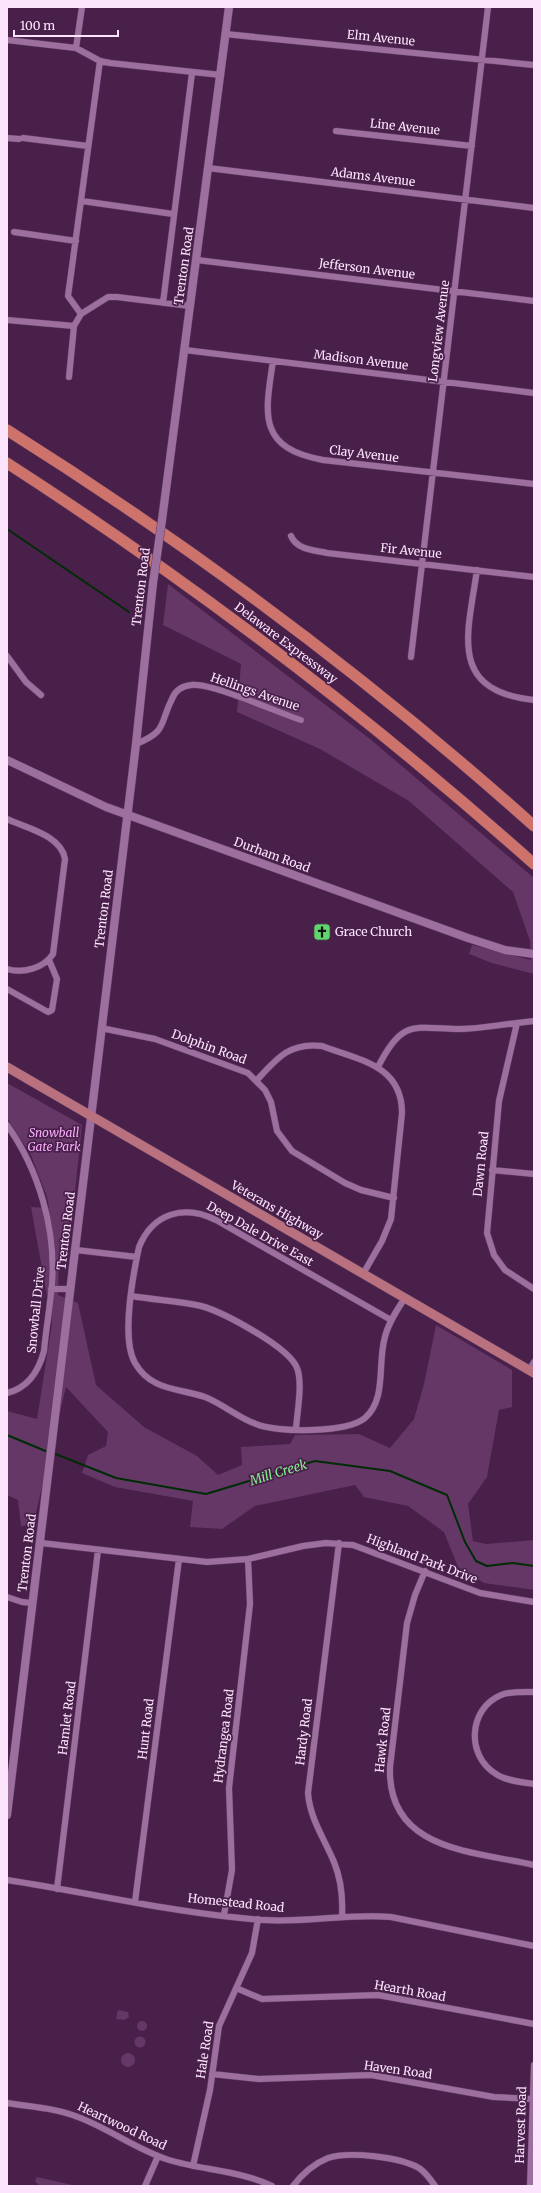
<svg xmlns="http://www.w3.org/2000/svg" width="541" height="2193" font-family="Merriweather,serif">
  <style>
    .green { fill: #643766 }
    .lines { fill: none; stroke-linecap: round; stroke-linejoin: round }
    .stream { stroke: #002c05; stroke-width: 2 }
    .minor-casing { stroke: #634065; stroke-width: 7 }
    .secondary-casing { stroke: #634065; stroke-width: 9 }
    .primary-casing { stroke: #634065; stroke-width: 10 }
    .motorway-casing { stroke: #634065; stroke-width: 12 }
    .minor { stroke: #9c6f9e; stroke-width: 6 }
    .secondary { stroke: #9c6f9e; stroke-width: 8 }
    .primary { stroke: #ba717f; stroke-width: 9 }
    .motorway { stroke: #ce736b; stroke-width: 11 }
    .secondary-bridge-casing { stroke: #634065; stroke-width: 9; stroke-linecap: butt }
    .secondary-bridge { stroke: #9c6f9e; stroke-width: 8 }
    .labels { text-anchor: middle; stroke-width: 3.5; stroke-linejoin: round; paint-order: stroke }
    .street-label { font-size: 12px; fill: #fde4fd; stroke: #48204a }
    .poi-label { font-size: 12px; fill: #fde4fd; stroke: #48204a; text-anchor: start }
    .park-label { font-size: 12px; font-style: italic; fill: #f9aefc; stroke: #48204a }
    .water-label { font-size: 13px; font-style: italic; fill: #86f18e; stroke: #48204a }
  </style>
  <rect width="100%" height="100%" fill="#48204a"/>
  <!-- green -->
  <path class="green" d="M168 584 370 739 534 878V974L492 963 469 954 472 945 531 960 530 941 513 892 409 801 320 749 237 712 241 664 163 625Z
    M7 1083 82 1125 68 1258 59 1257 58 1295 78 1303 96 1385 144 1427 197 1456 218 1475 242 1465 241 1447 290 1444 295 1435 359 1434 390 1448 414 1419 424 1384 436 1325 512 1370V1407L499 1410 487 1477 468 1504 473 1541 486 1544 534 1540V1590L484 1583 458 1567 444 1532 408 1506 364 1497 355 1485 255 1506 222 1529 190 1527 193 1501 115 1487 82 1473 88 1455 106 1446 108 1432 66 1387 33 1525 21 1526 18 1500 7 1495V1411L37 1419 52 1324 31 1207 49 1208 47 1197 31 1155 7 1118Z
    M118 2010 128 2012 129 2017 124 2020 116 2019Z
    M137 2026a5 5 0 1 1 10 0a5 5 0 1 1-10 0Z
    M134.5 2042a5.5 5.5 0 1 1 11 0a5.5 5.5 0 1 1-11 0Z
    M121 2060a7 7 0 1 1 14 0a7 7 0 1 1-14 0Z
    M37 2177 77 2186H40L35 2181Z"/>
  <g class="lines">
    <!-- stream -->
    <path class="stream" d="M7 529 129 612
      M7 1435 48 1452
      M53 1453 116 1478 206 1494 315 1461 390 1471 447 1495 465 1542 476 1561 487 1566 513 1563 534 1566"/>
    <defs>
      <path id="minor" d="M225 34 534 65
        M7 40 76 48 100 61 110 63 221 75
        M76 48 82 7
        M336 131 472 146
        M7 138 19 139
        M23 138 88 146
        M208 168 534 208
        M82 201 173 214
        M14 232 76 241
        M197 260 534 301
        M163 303 192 73
        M81 314 68 296 100 61
        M7 320 74 326
        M185 350 534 393
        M273 361C265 414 257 448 323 460L534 484
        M69 377 74 326 81 314 108 297H117L190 306
        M291 536C297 550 314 550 327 553L534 577
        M477 570C468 633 447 691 534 700
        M7 656 26 682 41 695
        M411 657 488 7
        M136 744C168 731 159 724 172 699 175 691 182 686 191 685 210 682 279 713 301 720
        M7 819C26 828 61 835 65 859L53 954C44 968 23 974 7 969
        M7 989 48 1012 52 1010 57 979 49 960
        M534 1021 517 1023 499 1101 487 1233 494 1255 505 1270 534 1289
        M101 1028 155 1039 248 1073 265 1090 271 1102 277 1131 292 1151 345 1183 361 1190 394 1198
        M378 1067C402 1019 413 1028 459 1029 478 1029 498 1025 517 1023
        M257 1080C277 1058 290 1042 322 1046 359 1060 402 1065 402 1113L391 1219 382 1241 363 1274
        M7 1125C39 1170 56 1229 52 1284 50 1307 46 1329 44 1351 39 1370 28 1388 7 1393
        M492 1170 534 1174
        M76 1250 137 1257
        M51 1289H71
        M132 1296C155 1300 179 1301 201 1306 223 1312 289 1347 297 1368 303 1383 297 1413 296 1429
        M391 1320 216 1220C184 1204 153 1213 139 1247 133 1275 121 1339 135 1363 151 1391 179 1388 205 1397 223 1404 238 1418 256 1424 277 1433 347 1433 365 1418 386 1400 378 1366 384 1341 387 1325 396 1311 405 1298
        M529 1370 534 1362
        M41 1543 207 1562 248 1559 303 1546 326 1543 353 1545 480 1593 534 1602
        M339 1543 308 1793C310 1819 324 1838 334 1862 341 1879 343 1898 342 1917
        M425 1571 415 1595 407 1623 390 1767C387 1851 473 1851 534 1865
        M7 1597 22 1602 33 1603
        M534 1692C523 1692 511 1691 501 1695 468 1709 466 1756 496 1774 506 1781 522 1782 534 1784
        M7 1880C92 1893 178 1914 264 1920 307 1923 349 1913 391 1917L534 1946
        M57 1889 98 1550
        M135 1902 179 1559
        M224 1915 232 1870 229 1788 250 1604 248 1559
        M236 1988 262 1999 378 1995 534 2024
        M212 2074 259 2079 371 2075 494 2097 532 2099
        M7 2103C31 2107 56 2108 78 2117 110 2129 137 2150 169 2160 202 2170 242 2171 272 2186
        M193 2166 210 2090 219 2026 252 1953 258 1919
        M145 2186 158 2156
        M293 2186C303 2173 313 2164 328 2158 349 2151 400 2157 419 2168 425 2172 431 2180 435 2186
        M530 2186 534 2065"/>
      <path id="secondary" d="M162 520 229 7
        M7 760 106 807 468 938 505 950 534 954
        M7 1815 136 744 153 583"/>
      <path id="primary" d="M7 1067 534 1373"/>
      <path id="motorway" d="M7 430C193 547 371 680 534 826
        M7 463C193 583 369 717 534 864"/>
    </defs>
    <!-- minor casing -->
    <use href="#minor" class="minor-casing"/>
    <!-- secondary casing -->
    <use href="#secondary" class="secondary-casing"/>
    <!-- primary casing -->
    <use href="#primary" class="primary-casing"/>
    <!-- motorway casing -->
    <use href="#motorway" class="motorway-casing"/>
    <!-- minor -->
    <use href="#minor" class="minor"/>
    <!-- secondary -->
    <use href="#secondary" class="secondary"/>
    <!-- primary -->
    <use href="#primary" class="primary"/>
    <!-- motorway -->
    <use href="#motorway" class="motorway"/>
    <defs>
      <path id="secondary-bridge" d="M153 583 162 520"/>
    </defs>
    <!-- secondary-bridge casing -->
    <use href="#secondary-bridge" class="secondary-bridge-casing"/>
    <!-- secondary-bridge -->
    <use href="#secondary-bridge" class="secondary-bridge"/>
  </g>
  <!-- icons -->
  <defs>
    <symbol id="church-square" viewBox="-11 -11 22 22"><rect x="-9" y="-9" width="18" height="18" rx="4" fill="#5fd56b" stroke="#48204a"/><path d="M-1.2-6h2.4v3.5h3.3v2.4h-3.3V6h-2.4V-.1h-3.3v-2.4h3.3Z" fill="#111"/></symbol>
  </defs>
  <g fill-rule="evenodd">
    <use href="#church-square" x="312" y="922" width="20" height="20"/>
  </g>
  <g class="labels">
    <!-- street labels -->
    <g class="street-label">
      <text transform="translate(381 38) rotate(6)" y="4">Elm Avenue</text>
      <text transform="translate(405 127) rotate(6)" y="4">Line Avenue</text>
      <text transform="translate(373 177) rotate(7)" y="4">Adams Avenue</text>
      <text transform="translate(184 266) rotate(-82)" y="4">Trenton Road</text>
      <text transform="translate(367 269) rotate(7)" y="4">Jefferson Avenue</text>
      <text transform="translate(439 331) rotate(-83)" y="4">Longview Avenue</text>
      <text transform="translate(361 360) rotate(7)" y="4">Madison Avenue</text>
      <text transform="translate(364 454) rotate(7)" y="4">Clay Avenue</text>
      <text transform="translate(411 551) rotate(6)" y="4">Fir Avenue</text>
      <text transform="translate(141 587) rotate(-83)" y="4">Trenton Road</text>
      <text transform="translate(286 643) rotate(37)" y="4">Delaware Expressway</text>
      <text transform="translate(255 692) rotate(19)" y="4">Hellings Avenue</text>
      <text transform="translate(272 855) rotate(20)" y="4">Durham Road</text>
      <text transform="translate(104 909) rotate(-83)" y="4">Trenton Road</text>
      <text transform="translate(209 1047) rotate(20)" y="4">Dolphin Road</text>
      <text transform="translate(481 1164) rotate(-84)" y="4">Dawn Road</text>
      <text transform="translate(277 1210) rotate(30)" y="4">Veterans Highway</text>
      <text transform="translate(66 1231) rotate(-83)" y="4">Trenton Road</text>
      <text transform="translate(260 1234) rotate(29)" y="4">Deep Dale Drive East</text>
      <text transform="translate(36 1310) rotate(-84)" y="4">Snowball Drive</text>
      <text transform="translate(27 1553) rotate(-83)" y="4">Trenton Road</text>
      <text transform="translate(422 1559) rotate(21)" y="4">Highland Park Drive</text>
      <text transform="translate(67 1718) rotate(-83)" y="4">Hamlet Road</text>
      <text transform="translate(146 1729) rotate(-83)" y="4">Hunt Road</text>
      <text transform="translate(304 1732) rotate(-83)" y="4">Hardy Road</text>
      <text transform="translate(224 1736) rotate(-83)" y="4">Hydrangea Road</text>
      <text transform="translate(383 1740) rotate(-84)" y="4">Hawk Road</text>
      <text transform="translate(236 1903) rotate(6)" y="4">Homestead Road</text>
      <text transform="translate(410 1991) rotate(10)" y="4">Hearth Road</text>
      <text transform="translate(205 2050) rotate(-81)" y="4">Hale Road</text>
      <text transform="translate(398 2070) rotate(8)" y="4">Haven Road</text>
      <text transform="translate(521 2125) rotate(-88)" y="4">Harvest Road</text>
      <text transform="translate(122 2126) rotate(25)" y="4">Heartwood Road</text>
    </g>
    <!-- poi labels -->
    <g class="poi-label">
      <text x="335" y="936">Grace Church</text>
    </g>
    <!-- park labels -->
    <g class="park-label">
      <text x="54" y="1137">Snowball<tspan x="54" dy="14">Gate Park</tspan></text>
    </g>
    <!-- water labels -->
    <g class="water-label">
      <text transform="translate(278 1472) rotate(-17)" y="5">Mill Creek</text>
    </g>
  </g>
  <!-- border -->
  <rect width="541" height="2193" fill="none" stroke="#fde4fd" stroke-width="16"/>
  <!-- scale -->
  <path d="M14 30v6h104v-6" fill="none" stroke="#fde4fd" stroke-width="2"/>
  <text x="20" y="30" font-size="12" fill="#fde4fd" stroke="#48204a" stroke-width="3" paint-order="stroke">100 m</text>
</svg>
